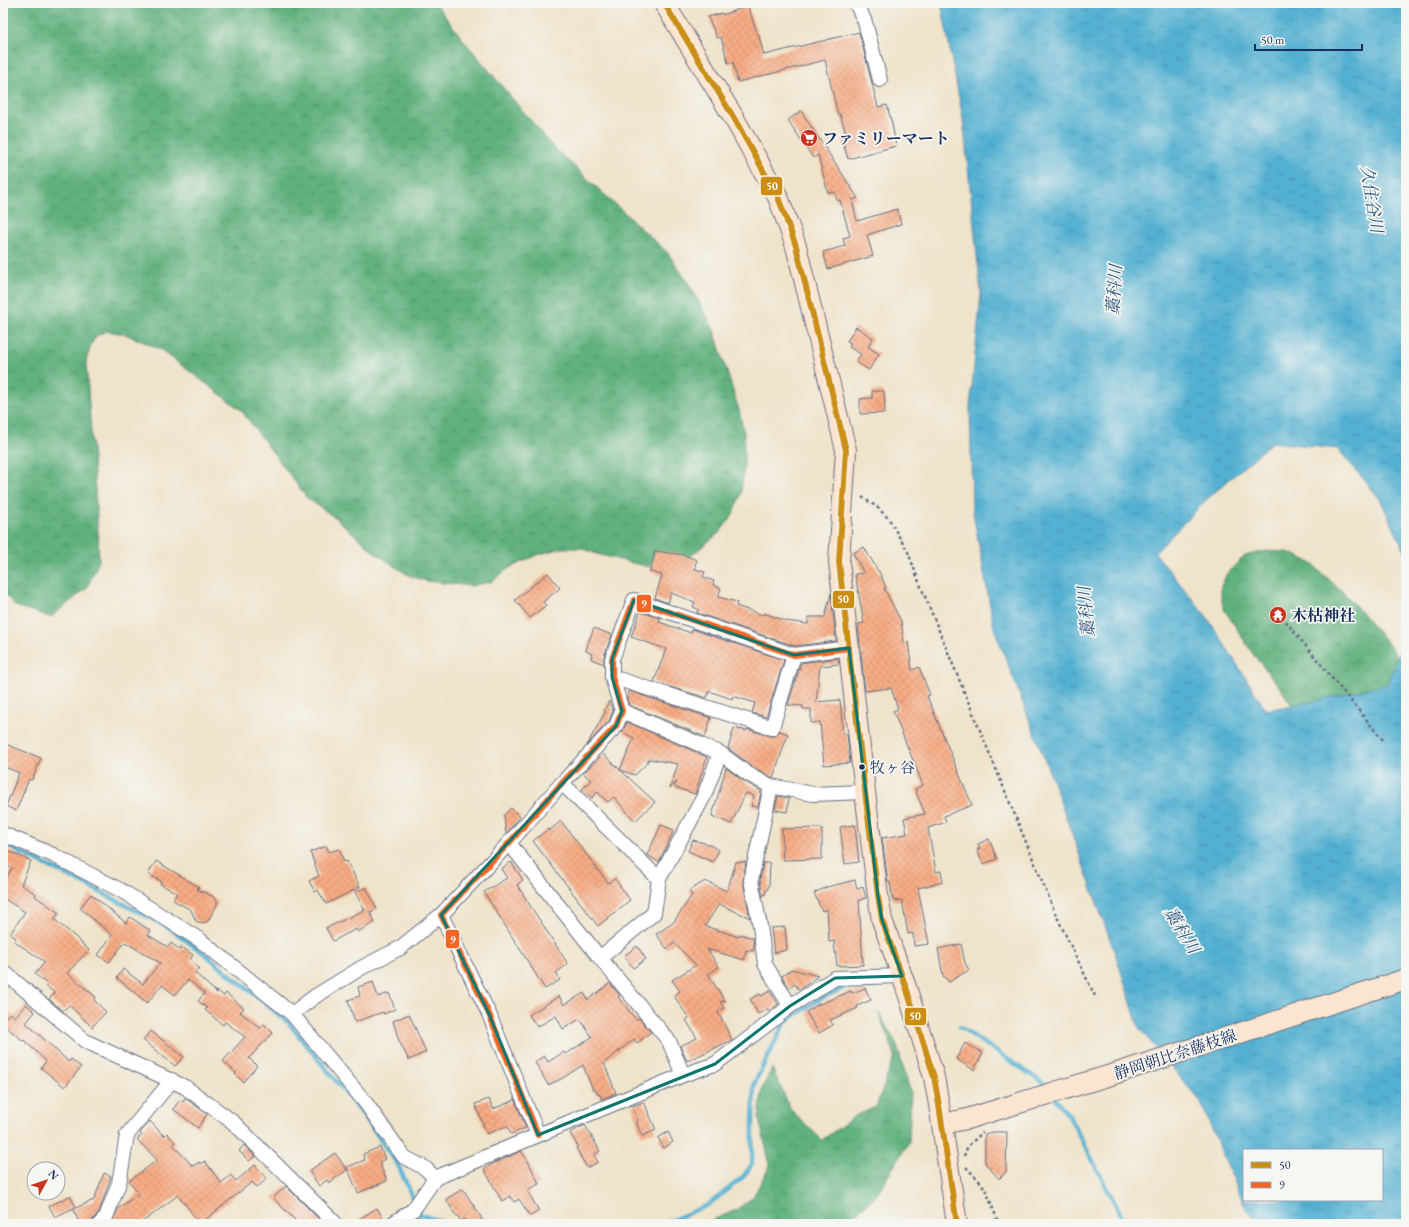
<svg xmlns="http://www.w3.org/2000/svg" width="1409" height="1227" font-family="'EB Garamond','Noto Serif JP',serif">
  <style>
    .forest { fill: url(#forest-crowns); stroke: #3e706e }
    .water { fill: url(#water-ripples); stroke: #377098; fill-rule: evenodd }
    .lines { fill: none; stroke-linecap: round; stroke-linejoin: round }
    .stream { stroke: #53b0d1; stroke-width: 4.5 }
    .building { fill: url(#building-cross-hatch) }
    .minor-casing { stroke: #656e83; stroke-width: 16 }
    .secondary-casing { stroke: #656e83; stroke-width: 22 }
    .path { stroke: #656e83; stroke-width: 2.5; stroke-dasharray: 3 3; stroke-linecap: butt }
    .minor { stroke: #fff; stroke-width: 14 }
    .secondary { stroke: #fce5d0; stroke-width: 20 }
    .bus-1-casing { stroke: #f6f6f2; stroke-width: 9 }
    .bus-2-casing { stroke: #f6f6f2; stroke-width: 9 }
    .bus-1 { stroke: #cb8e13; stroke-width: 6 }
    .bus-2 { stroke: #f26522; stroke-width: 6 }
    .marked { fill: none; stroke: #0f766e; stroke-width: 3; stroke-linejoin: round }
    .bus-dot { fill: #1b2f5e; stroke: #f6f6f2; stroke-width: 1.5 }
    .labels { text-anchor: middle; stroke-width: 3.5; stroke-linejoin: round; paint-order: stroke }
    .bus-label { font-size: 15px; fill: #1b2f5e; stroke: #f6f6f2; text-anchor: start }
    .poi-label { font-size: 16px; font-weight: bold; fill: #1b2f5e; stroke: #f6f6f2; text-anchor: start }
    .street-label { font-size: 16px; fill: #1b2f5e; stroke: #f6f6f2 }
    .water-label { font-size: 17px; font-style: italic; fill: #2c5680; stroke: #f6f6f2 }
    .line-badge { stroke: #f6f6f2; stroke-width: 1.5 }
    .badge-label { font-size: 11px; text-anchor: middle; font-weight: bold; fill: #fff }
  </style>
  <defs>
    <pattern id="forest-crowns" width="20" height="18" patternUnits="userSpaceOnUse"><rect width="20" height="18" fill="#60b17d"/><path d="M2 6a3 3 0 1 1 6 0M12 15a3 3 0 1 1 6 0" fill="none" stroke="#4e906a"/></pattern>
    <pattern id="water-ripples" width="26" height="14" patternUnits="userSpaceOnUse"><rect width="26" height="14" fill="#53b0d1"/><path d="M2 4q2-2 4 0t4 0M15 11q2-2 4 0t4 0" fill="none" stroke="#4490ad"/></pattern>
    <pattern id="building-cross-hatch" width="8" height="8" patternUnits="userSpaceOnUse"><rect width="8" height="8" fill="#f8ac83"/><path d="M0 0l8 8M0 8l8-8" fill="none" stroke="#d49474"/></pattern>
  </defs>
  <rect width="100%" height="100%" fill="#f6f6f2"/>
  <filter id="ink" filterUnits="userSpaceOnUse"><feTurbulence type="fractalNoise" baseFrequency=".025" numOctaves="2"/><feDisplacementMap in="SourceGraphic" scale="8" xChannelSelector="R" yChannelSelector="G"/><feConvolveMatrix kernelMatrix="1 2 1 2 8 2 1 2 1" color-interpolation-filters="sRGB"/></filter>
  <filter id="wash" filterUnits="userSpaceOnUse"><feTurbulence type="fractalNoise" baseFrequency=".012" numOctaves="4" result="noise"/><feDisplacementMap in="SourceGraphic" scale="16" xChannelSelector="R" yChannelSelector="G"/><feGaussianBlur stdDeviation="0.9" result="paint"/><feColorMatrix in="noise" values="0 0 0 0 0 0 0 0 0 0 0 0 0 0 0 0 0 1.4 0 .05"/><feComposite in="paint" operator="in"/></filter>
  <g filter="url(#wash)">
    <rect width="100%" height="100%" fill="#efe3c9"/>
    <!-- forest -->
    <path class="forest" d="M3 3H435L465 42 553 147 668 253 690 286 714 330 739 410 744 433V468L741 494 732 516 720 532 692 555 674 564 653 568 597 554 581 548H562L537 555 509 568 491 582 470 586 426 581 408 575 374 552 337 519 307 498 241 410 160 349 125 334 107 331 96 336 91 345 86 361 98 531 99 561 87 588 51 617 15 606 3 591Z
      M1266 551 1288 552 1310 562 1346 595 1367 619 1388 644 1402 664 1406 676V714L1296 711 1278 685 1253 654 1233 623 1224 609 1221 598V586L1227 573 1245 556Z
      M878 1012 896 1043 911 1093 909 1142 876 1195 848 1221 847 1224H704L736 1210 753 1197 770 1165 759 1119 762 1089 772 1068 791 1110 822 1140 855 1116 876 1107 895 1055Z"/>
    <!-- water -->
    <path class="water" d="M941 3H1406V554L1380 499 1338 449 1272 442 1206 500 1155 553 1207 617 1266 710 1315 701 1388 684 1406 633V1224H1260L1247 1211 1200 1101 1139 1028 1117 959 1054 784 994 628 972 507 970 407 981 294 963 119ZM1244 1150H1382V1200H1244Z"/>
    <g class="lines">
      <!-- stream -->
      <path class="stream" d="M3 844 79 881 168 927 205 954 288 1022 362 1113 398 1165 420 1214 447 1224
        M960 1027 1042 1082 1047 1088
        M1054 1097 1069 1116 1126 1224
        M407 1224 420 1214
        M663 1224 708 1205 743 1177 752 1164 754 1084 785 1022 821 998 855 983 874 987"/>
    </g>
    <g id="blocks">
      <!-- building -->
      <path class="building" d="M748 6 757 33H758L764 55 859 32 878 107 887 105 892 124 896 146 848 159 842 139 847 137 840 114 838 115 825 60 738 82 733 62 728 63 721 37 717 38 708 17 722 13V15Z
        M801 111 858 198 852 200 857 221 897 209 901 224 867 235 873 256 828 269 823 252 845 246 843 238 850 236 840 200 837 201 835 192 828 193 818 155 813 158 788 120Z
        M856 327 873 338 868 347 879 354 869 370 856 362 861 354 849 347 851 343 847 341Z
        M872 391H884L885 413 860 414V399L872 398Z
        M864 547 878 571H879L886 588H884L901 621 904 643 908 642 912 670 919 667 930 695 927 696 972 805 944 816 946 822 928 828 936 872 941 871 943 882 918 888 929 944 914 946 913 933 908 934 902 900 893 901 890 882H888L882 838 907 834 904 818 925 814 915 789 923 785 893 711 898 709 891 688 865 691 858 624 864 623 855 574 864 573 853 553Z
        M655 551 684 555 697 560 695 565 696 566 695 569 705 572 703 577 714 581 713 585 721 588 718 597 737 602 736 606 763 615 764 613 786 621 808 624 809 617H825L831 593 836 641 795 646 697 613 698 609 693 607 695 602 671 593 668 603 655 598 662 575 650 572Z
        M548 573 560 588 543 602 546 605 530 618 515 600Z
        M640 612 660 618 659 622 691 633 692 629 784 660 766 717 752 713 755 703 733 696 732 699 709 691 707 698 654 682 666 649 631 637Z
        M594 628 612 635 604 656V664L591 659 592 654 586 651 588 643Z
        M838 658 839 664 820 666 816 702 840 700 843 734H847L850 763 824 765 820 722 811 723V709H803V706L788 705 801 663Z
        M629 691 711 718 705 737 629 705 627 698Z
        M609 701 613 711 609 721 587 745 605 712 604 711Z
        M627 722 707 757 695 794 674 787 677 782 670 788 678 764 649 759 647 763 635 775 620 770 634 738 622 732Z
        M734 728 741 730V729L746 731 747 729 770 736H774L780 731 788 734 773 778 753 767 728 748Z
        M3 743 41 758 32 780 29 779 16 811 6 806 19 773 5 767 7 765 3 763Z
        M603 754 655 802 635 821 614 797 608 802 597 792 592 798 582 789 591 780 583 773Z
        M726 768 744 781 761 791 758 807 751 806 754 796 746 793 731 824 712 816Z
        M778 796 789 798 787 812 775 810Z
        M511 808 520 817 506 834 504 815Z
        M561 821 608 883 615 879 630 900 598 926 533 841 548 829 549 831Z
        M661 825 674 830 659 862 647 855Z
        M855 825 859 862 845 864 840 827Z
        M822 828V859L783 860 782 829Z
        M989 839 997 859 983 864 977 850 980 849 978 844Z
        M693 840 708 844 719 850 713 862 688 851Z
        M326 846 329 852 339 849 344 862 347 861 360 887 326 904 318 890 315 892 309 881 319 876 310 852Z
        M6 850 31 861 21 885 36 894 35 896 59 913 54 919 73 935 89 950 67 973 96 997 94 1000 106 1012 92 1027 69 1005 63 1011 49 999 55 993 46 986 48 985 35 974 45 962 14 941 16 938 10 934 25 912 3 898V883L12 868 3 864V857Z
        M156 861 199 887 197 889 212 896 217 900V905L207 922 200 923 196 921 191 910 173 900 177 893 160 884 161 881 148 874Z
        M511 862 523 880 517 885 568 964 556 973 560 980 545 989 484 892 507 878 501 869Z
        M736 862H746L743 881 750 918 719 904 705 926 739 937 740 934 753 938 754 947 753 951 746 950 744 960 707 949 719 967 708 974 725 1001 720 1002 724 1008 718 1012 732 1040 687 1061 680 1046 697 1038 686 1020 689 1018 674 996 680 991 672 980 696 965 674 943 667 949 656 934 673 923 692 895 689 891 705 881 727 891Z
        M763 863H770L769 886 763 897 760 880Z
        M855 880 857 889 863 887 866 898 859 900 863 965 837 966 834 942 835 941 829 942 827 909 822 911 814 893 827 887Z
        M366 887 377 909 370 912 375 922 358 932 356 929 333 941 326 928 365 910 355 892Z
        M91 894 126 923 130 917 151 931 148 935 168 947 171 943 180 950 182 947 193 955 190 960 199 968 195 973 217 993 218 991 224 996 226 993 244 1008 240 1012 260 1028 264 1024 273 1033 249 1058 257 1066 243 1082 235 1074 236 1073 223 1061 245 1037 225 1022 223 1025 205 1010 207 1008 198 1001 205 993 188 980 175 995 162 985 147 1003 117 978 123 969 143 984 160 963 125 942 109 962 98 955 112 935 80 908Z
        M785 927 787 950 774 953 771 928Z
        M961 944 965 963 969 970 949 982 943 976 938 949Z
        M637 946 646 959 633 968 624 956Z
        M792 969 818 976 799 990 795 984 789 988 782 976Z
        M373 982 378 997 389 993 395 1009 384 1014 383 1012 355 1022 348 1000 360 996 358 987Z
        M610 983 620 996 618 997 636 1020 639 1018 651 1032 637 1043 634 1039 604 1063 616 1093 601 1099 600 1094 598 1095 595 1089 593 1090 583 1065 561 1079 548 1085 535 1062 544 1056 548 1062 564 1052 566 1054 592 1037 580 1019 563 1029 556 1016 537 1027 529 1015 559 996 564 1005 584 993 588 1000Z
        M865 988 871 1000 857 1006 858 1008 830 1020 833 1025 819 1033 806 1012 820 1003V1004L851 991 852 993Z
        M770 991 778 1004 770 1011 768 1009 758 1014 750 999 760 994 761 996Z
        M26 1004 35 1012 26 1023 69 1062 71 1059 81 1067 65 1087 41 1068 46 1061 24 1040 23 1041 3 1024V1020L10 1013 15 1017Z
        M409 1014 426 1052 409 1060 399 1041 393 1021Z
        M151 1031 184 1057 175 1066 143 1040Z
        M965 1043 983 1053 974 1070 956 1059Z
        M185 1098 207 1114 198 1128 173 1109 180 1100 183 1102Z
        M489 1099 493 1109 515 1100 526 1128 511 1134 507 1126 487 1134 475 1104Z
        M644 1102 656 1130 642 1136 636 1122 638 1121 632 1106Z
        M150 1121 164 1136 167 1133 175 1142 173 1145 193 1166 199 1162 200 1164 205 1161 221 1183 231 1175 236 1181 255 1165 267 1179 257 1187 252 1182 200 1224 178 1195 140 1224H111L118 1209 139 1193 129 1181 157 1160 137 1139 142 1135 140 1133Z
        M585 1125 600 1151 594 1155 598 1162 587 1168 576 1148 578 1147 570 1133Z
        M668 1132 673 1142 664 1148 658 1138Z
        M993 1132H1007L1006 1172 999 1179 985 1163V1134Z
        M244 1145 255 1156 249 1161 239 1151Z
        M380 1147 385 1159 379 1162 387 1181 358 1193 347 1167 365 1160 363 1154Z
        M521 1151 528 1161 539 1184 527 1190 539 1211 530 1216 519 1199 514 1202 510 1196 502 1201 484 1169 494 1163Z
        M335 1153 347 1170 329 1183 327 1180 319 1186 309 1171Z
        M104 1173 111 1176 99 1213 93 1219 92 1224H80L73 1209 94 1200Z
        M286 1186 324 1224H299L273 1198Z
        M463 1189 474 1206 485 1224H468L465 1219 461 1221 457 1215 456 1216 446 1199Z
        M70 1196 76 1207 55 1217 49 1206Z
        M377 1208 384 1220V1224H351Z"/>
    </g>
  </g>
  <g filter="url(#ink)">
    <use href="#blocks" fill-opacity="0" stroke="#656e83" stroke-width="1"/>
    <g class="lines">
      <defs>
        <path id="minor" d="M856 3 865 22 880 80
          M612 677 772 728 794 655
          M622 711 720 753 748 774 771 786 813 794 865 792
          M562 783 659 879
          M771 786 751 880 760 926 765 964 790 1006
          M3 834 53 855 122 891 200 940 292 1014 365 1102 404 1157 425 1168 435 1178
          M509 843 600 958 669 1041 683 1075
          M600 958 654 913 659 879 704 796 720 753
          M3 971 85 1041 185 1087 234 1123 336 1224
          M292 1014 314 997 361 968 400 948 441 915
          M538 1135 489 1014 441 915 509 843 562 783 616 726 622 711 612 677V659L634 600 794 655 849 648
          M100 1224 106 1217 119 1183 127 1135 172 1080
          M392 1224 413 1210 435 1178 683 1075 715 1064 769 1023 790 1006 835 978 902 976"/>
        <path id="secondary" d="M664 3 734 118 778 197 796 246 846 450 839 562 865 792 878 896 882 920 907 990 934 1077 939 1105 957 1224
          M942 1124 967 1119 1114 1074 1406 979"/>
      </defs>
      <!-- minor casing -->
      <use href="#minor" class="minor-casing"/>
      <!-- secondary casing -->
      <use href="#secondary" class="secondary-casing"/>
      <!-- path -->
      <path class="path" d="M862 497 877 507 889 519 908 552 919 582 1056 915 1095 996
        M1282 617 1383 740
        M964 1156 968 1146 983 1132
        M966 1167 982 1184 987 1193 999 1224"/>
      <!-- minor -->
      <use href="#minor" class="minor"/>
      <!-- secondary -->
      <use href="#secondary" class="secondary"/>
      <defs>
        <path id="bus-1" d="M664 3 734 118 778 197 796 246 846 450 839 562 865 792 878 896 882 920 907 990 934 1077 939 1105 957 1224"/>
        <path id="bus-2" d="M538 1135 489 1014 441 915 509 843 562 783 616 726 622 711 612 677V659L634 600 794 655 849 648"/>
      </defs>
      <!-- bus-1 casing -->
      <use href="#bus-1" class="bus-1-casing"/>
      <!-- bus-2 casing -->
      <use href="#bus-2" class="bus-2-casing"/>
      <!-- bus-1 -->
      <use href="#bus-1" class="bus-1"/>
      <!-- bus-2 -->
      <use href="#bus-2" class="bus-2"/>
    </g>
  </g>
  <!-- marked area -->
  <path class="marked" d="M634 600 794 655 849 648 878 896 882 920 902 976 835 978 790 1006 715 1064 538 1135 489 1014 441 915 616 726 622 711 612 677V659Z"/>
  <!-- icons -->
  <defs>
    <symbol id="supermarket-disc" viewBox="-11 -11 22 22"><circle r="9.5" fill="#c8321e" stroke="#f6f6f2"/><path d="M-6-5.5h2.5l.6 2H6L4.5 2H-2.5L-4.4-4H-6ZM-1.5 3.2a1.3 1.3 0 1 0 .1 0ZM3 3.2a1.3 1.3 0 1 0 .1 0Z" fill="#fff"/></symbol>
    <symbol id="temple-disc" viewBox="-11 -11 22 22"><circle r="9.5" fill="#c8321e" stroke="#f6f6f2"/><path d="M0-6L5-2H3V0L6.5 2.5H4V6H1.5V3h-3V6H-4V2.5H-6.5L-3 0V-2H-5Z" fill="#fff"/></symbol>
  </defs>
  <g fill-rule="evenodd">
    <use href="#supermarket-disc" x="799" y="128" width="20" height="20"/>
    <use href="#temple-disc" x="1268" y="605" width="20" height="20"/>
  </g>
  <!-- markers -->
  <circle class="bus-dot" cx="862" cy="767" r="3.5"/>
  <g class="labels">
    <!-- bus labels -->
    <g class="bus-label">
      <text x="870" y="773">牧ヶ谷</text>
    </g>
    <!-- poi labels -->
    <g class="poi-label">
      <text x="822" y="144">ファミリーマート</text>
      <text x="1291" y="621">木枯神社</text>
    </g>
    <!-- street labels -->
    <g class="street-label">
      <text transform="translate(1175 1054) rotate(-18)" y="6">静岡朝比奈藤枝線</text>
    </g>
    <!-- water labels -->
    <g class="water-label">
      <text transform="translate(1372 199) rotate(81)" y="6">久住谷川</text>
      <text transform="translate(1114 290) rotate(-86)" y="6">藁科川</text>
      <text transform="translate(1086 612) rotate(-95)" y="6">藁科川</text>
      <text transform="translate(1182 930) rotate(58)" y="6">藁科川</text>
    </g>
  </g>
  <g class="line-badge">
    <rect x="760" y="176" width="23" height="20" rx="4" fill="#cb8e13"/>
    <rect x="832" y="590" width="23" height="19" rx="4" fill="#cb8e13"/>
    <rect x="636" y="594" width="16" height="19" rx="4" fill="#f26522"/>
    <rect x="445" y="929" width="15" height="20" rx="4" fill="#f26522"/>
    <rect x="904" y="1007" width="23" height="19" rx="4" fill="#cb8e13"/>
  </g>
  <g class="badge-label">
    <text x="772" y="190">50</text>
    <text x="843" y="603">50</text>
    <text x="644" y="607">9</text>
    <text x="453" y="943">9</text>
    <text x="915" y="1020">50</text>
  </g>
  <!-- margin -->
  <rect width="1409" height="1227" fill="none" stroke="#f6f6f2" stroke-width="16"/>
  <!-- legend -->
  <rect x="1243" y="1149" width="140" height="52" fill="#f6f6f2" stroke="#9ea6b7"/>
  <rect x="1251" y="1162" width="20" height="6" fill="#cb8e13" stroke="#9ea6b7"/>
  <text x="1279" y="1169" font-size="12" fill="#1b2f5e">50</text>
  <rect x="1251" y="1182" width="20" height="6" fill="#f26522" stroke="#9ea6b7"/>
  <text x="1279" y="1189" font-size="12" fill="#1b2f5e">9</text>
  <!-- north arrow -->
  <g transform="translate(46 1181) rotate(50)"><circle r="19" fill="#f6f6f2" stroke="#9ea6b7"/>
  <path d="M0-3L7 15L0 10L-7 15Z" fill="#c8321e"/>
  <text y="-6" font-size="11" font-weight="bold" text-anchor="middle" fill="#1b2f5e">N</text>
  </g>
  <!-- scale -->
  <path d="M1255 44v6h107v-6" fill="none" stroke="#1b2f5e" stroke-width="2"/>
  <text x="1261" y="44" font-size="12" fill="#1b2f5e" stroke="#f6f6f2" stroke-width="3" paint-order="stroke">50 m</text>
</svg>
